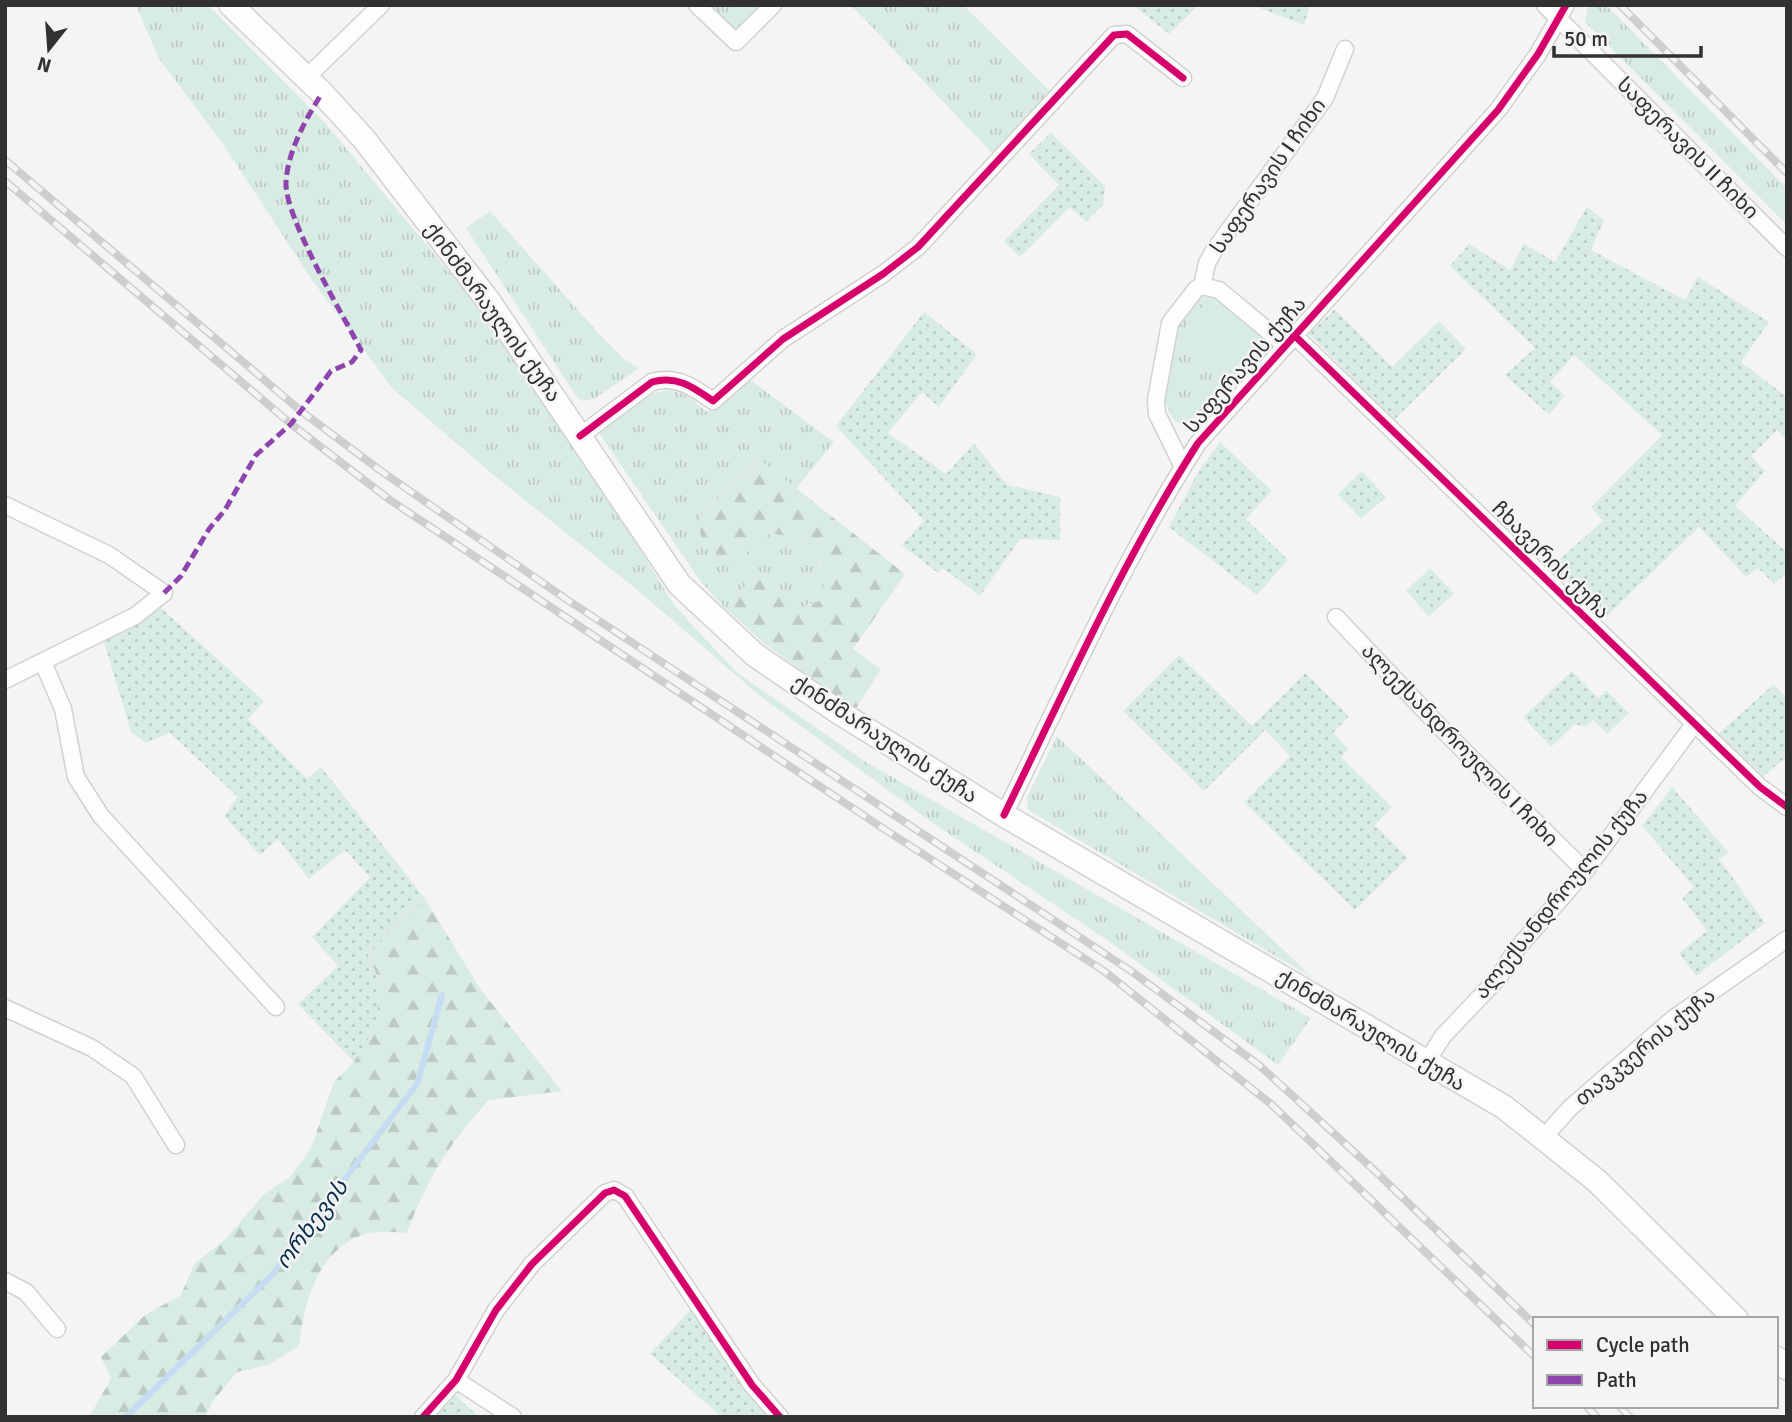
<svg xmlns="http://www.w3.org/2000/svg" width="1792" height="1422" font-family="Signika,'Noto Sans Georgian',sans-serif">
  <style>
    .grass { fill: url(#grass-tufts) }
    .forest { fill: url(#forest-firs) }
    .park { fill: url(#park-dots) }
    .pitch { fill: #d9ece3 }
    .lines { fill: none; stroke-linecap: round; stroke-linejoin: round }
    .stream { stroke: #c5dcf2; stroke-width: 6 }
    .minor-casing { stroke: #d1d1d2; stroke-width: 19 }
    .secondary-casing { stroke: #d1d1d2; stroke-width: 26 }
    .minor { stroke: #fdfdfe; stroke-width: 16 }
    .secondary { stroke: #fdfdfe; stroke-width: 23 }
    .rail-casing { stroke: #cececf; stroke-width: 8 }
    .rail { stroke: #f4f4f5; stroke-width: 5; stroke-dasharray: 16; stroke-linecap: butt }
    .quiet { stroke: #8e44ad; stroke-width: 5; stroke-dasharray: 10 5; stroke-linecap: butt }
    .cycleway-casing { stroke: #f4f4f5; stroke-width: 11 }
    .cycleway { stroke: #d6006c; stroke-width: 7 }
    .labels { text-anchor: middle; stroke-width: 5; stroke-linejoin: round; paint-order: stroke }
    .street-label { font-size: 21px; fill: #313132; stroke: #f4f4f5 }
    .water-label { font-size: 23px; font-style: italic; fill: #052c4a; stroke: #f4f4f5 }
  </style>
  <defs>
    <pattern id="grass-tufts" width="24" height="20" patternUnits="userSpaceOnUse" patternTransform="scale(1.75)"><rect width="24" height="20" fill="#d9ece3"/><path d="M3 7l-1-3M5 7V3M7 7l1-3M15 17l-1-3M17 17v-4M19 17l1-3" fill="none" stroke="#bbcbc3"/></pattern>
    <pattern id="forest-firs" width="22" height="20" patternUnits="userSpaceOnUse" patternTransform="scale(1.75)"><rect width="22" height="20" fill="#d9ece3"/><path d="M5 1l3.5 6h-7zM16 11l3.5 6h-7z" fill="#bbcbc3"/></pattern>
    <pattern id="park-dots" width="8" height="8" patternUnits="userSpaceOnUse" patternTransform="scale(1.75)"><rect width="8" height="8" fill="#d9ece3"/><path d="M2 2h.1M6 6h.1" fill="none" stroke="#bbcbc3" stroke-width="1.8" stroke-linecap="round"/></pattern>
  </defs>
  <rect width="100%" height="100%" fill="#f4f4f5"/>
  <!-- grass -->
  <path class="grass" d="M136 5H208L325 123 471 298 629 531 674 605 736 672 864 761 1311 1018 1278 1065 1107 940 934 824 760 696 641 593 491 473 393 389 312 280 223 144 158 57Z
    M708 5H764L735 32Z
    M851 5H963L1050 91 993 154Z
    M1588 5H1606L1787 188V225L1585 22Z
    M490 211 600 335 625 360 639 368 594 399 582 401 577 397 466 228Z
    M1205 294H1211L1267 341 1195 417 1184 424 1176 422C1171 415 1165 406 1165 397 1164 366 1174 306 1205 294Z
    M749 379 834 442 795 490 759 460 699 517 769 534 790 535 816 550 826 579 821 600 803 607 749 581 726 609 701 582 599 433C622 415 654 378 685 395 693 399 700 407 707 412Z
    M1057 736 1313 978 1028 810 1027 797Z"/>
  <!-- forest -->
  <path class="forest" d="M760 460 905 574 853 649 881 669 855 710 765 644 726 609 749 581 770 576 786 597 803 607 821 600C832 559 812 535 769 534L741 558H720L701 537 699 517Z
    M424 897 481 990 562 1091 489 1100C450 1142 427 1179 407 1233 390 1232 369 1230 353 1239 314 1260 304 1306 299 1346L268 1365 237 1372 213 1401 205 1417H89L111 1379 101 1357 145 1315 181 1295 194 1264 226 1239 264 1194 290 1177 311 1148 334 1082 354 1062 382 987 368 955Z"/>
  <!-- park -->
  <path class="park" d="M1133 5H1199L1169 34Z
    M1252 5H1310L1304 25Z
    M1051 133 1105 186 1103 205 1086 222 1070 207 1020 257 1004 241 1059 185 1029 154Z
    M1587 207 1604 220 1591 250 1685 300 1698 277 1769 322 1741 362 1787 397V440L1777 430 1751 456 1765 471 1735 506 1787 552V572L1774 584 1758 568 1746 577 1699 527 1605 618 1552 566 1603 521 1591 507 1662 435 1574 355 1550 382 1565 395 1549 415 1505 375 1535 348 1450 266 1469 244 1510 270 1524 244 1555 262Z
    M1335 309 1392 367 1439 321 1466 349 1394 420 1309 334Z
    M924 312 977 354 939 407 922 392 888 433 946 474 974 443 1007 485 1060 497V540L1020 539 980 596 943 568 938 573 902 545 924 521 836 426Z
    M1220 442 1272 491 1246 519 1288 560 1257 595 1169 527 1197 474Z
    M1362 471 1386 497 1361 519 1338 494Z
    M1430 568 1454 594 1429 616 1406 591Z
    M161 608 264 701 248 719 307 779 321 767 424 897 368 955 382 987 374 1028 354 1062 298 1004 338 966 312 937 370 877 345 850 309 879 278 839 260 855 224 816 238 797 170 733 146 743 131 732 104 642Z
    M1179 655 1252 726 1305 673 1349 716 1333 733 1349 749 1341 757 1392 807 1375 825 1408 858 1355 910 1244 802 1290 756 1265 730 1204 791 1123 711Z
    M1572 671 1598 698 1606 690 1629 713 1607 734 1593 720 1586 727 1575 724 1551 747 1523 717Z
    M1774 684 1787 699V756L1760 779 1717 735Z
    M1672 787 1729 853 1719 859 1765 923 1696 976 1679 953 1707 931 1682 898 1694 887 1642 826Z
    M691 1309 767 1417H722L650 1354Z
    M455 1395 479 1417H436Z"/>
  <!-- pitch -->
  <path class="pitch" d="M1210 298 1261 341 1228 380 1177 337Z"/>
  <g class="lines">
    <!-- stream -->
    <path class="stream" d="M126 1417 272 1275 417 1084 442 995"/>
    <defs>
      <path id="minor" d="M697 5 736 42 773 5
        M1545 5 1787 248
        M307 77 381 5
        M1202 286 1207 263 1215 249 1325 98 1345 49
        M1202 286 1219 290 1284 344
        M1294 335 1760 787 1787 807
        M580 436 652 382C677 375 693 387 713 401L783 339 883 274 918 247 1114 35 1127 34 1183 78
        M1183 467 1157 414 1156 400 1170 323 1196 289 1202 286
        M5 505 109 555 164 593 135 616 5 680
        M1336 617 1439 726 1585 871
        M43 662 63 709 76 777 101 816 276 1007
        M1004 815C1065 690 1123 560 1198 443L1498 110 1538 54 1566 5
        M5 1008 92 1048 133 1076 176 1145
        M1426 1063 1443 1036 1499 977 1515 951 1585 871 1695 723
        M1544 1137 1570 1108 1674 1018 1787 939
        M5 1281 26 1292 57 1329
        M456 1380 513 1417
        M423 1417 456 1380 496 1310 532 1264 605 1193 614 1190 625 1196 752 1385 780 1417"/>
      <path id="secondary" d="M231 5 322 93 364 139 490 303 679 584 755 655 837 711 1004 815 1504 1107 1597 1181 1736 1319
        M1776 1358 1787 1368"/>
    </defs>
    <!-- minor casing -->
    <use href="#minor" class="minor-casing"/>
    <!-- secondary casing -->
    <use href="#secondary" class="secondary-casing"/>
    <!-- minor -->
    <use href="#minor" class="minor"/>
    <!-- secondary -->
    <use href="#secondary" class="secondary"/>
    <defs>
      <path id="rail" d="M1620 5 1787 173
        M5 160 301 411 381 471 566 599 1131 971 1259 1065 1375 1171 1535 1325
        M5 181 291 424 390 500 881 827 1104 971 1271 1104 1535 1357
        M1586 1406 1597 1417
        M1619 1406 1630 1417"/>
    </defs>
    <!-- rail casing -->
    <use href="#rail" class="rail-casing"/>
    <!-- rail -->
    <use href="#rail" class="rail"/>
    <!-- quiet -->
    <path class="quiet" d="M164 593 181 576 209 529 225 510 256 455 291 424 331 371 352 362 361 350C343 315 284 216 286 182 288 150 306 119 322 93"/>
    <defs>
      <path id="cycleway" d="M1294 335 1760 787 1787 807
        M580 436 652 382C677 375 693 387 713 401L783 339 883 274 918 247 1114 35 1127 34 1183 78
        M1004 815C1065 690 1123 560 1198 443L1498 110 1538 54 1566 5
        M423 1417 456 1380 496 1310 532 1264 605 1193 614 1190 625 1196 752 1385 780 1417"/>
    </defs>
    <!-- cycleway casing -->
    <use href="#cycleway" class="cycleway-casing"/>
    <!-- cycleway -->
    <use href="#cycleway" class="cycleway"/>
  </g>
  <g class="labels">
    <!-- street labels -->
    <g class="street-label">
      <text transform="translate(1688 148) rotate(45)" y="7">საფერავის II ჩიხი</text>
      <text transform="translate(1268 176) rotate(-55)" y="7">საფერავის I ჩიხი</text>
      <text transform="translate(493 312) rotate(54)" y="7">ქინძმარაულის ქუჩა</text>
      <text transform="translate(1245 365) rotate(-49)" y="7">საფერავის ქუჩა</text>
      <text transform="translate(1551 560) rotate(45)" y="7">ჩხავერის ქუჩა</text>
      <text transform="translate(885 739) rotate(33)" y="7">ქინძმარაულის ქუჩა</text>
      <text transform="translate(1460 745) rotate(46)" y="7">ალექსანდროულის I ჩიხი</text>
      <text transform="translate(1561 894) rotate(-51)" y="7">ალექსანდროულის ქუჩა</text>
      <text transform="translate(1371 1030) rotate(31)" y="7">ქინძმარაულის ქუჩა</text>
      <text transform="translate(1645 1047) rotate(-39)" y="7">თავკვერის ქუჩა</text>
    </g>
    <!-- water labels -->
    <g class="water-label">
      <text transform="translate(311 1224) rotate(-53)" y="8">ორხევის</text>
    </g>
  </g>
  <!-- border -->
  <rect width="1792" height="1422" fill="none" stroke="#313132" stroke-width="14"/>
  <!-- legend -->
  <rect x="1533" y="1317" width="245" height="91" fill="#f4f4f5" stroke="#a6a6a7" stroke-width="2"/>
  <rect x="1547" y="1340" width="35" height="10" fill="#d6006c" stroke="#a6a6a7" stroke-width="2"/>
  <text x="1596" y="1352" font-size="21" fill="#313132">Cycle path</text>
  <rect x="1547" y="1375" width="35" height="10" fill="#8e44ad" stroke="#a6a6a7" stroke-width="2"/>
  <text x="1596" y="1387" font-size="21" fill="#313132">Path</text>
  <!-- north arrow -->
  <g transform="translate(49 49) rotate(197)" stroke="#f4f4f5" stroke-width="5" paint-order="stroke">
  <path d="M0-5L12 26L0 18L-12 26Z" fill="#313132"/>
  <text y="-10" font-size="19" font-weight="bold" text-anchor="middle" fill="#313132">N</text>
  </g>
  <!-- scale -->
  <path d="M1554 46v10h147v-10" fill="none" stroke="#313132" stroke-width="3.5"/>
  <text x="1564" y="46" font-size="21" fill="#313132" stroke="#f4f4f5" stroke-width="5" paint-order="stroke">50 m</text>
</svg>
